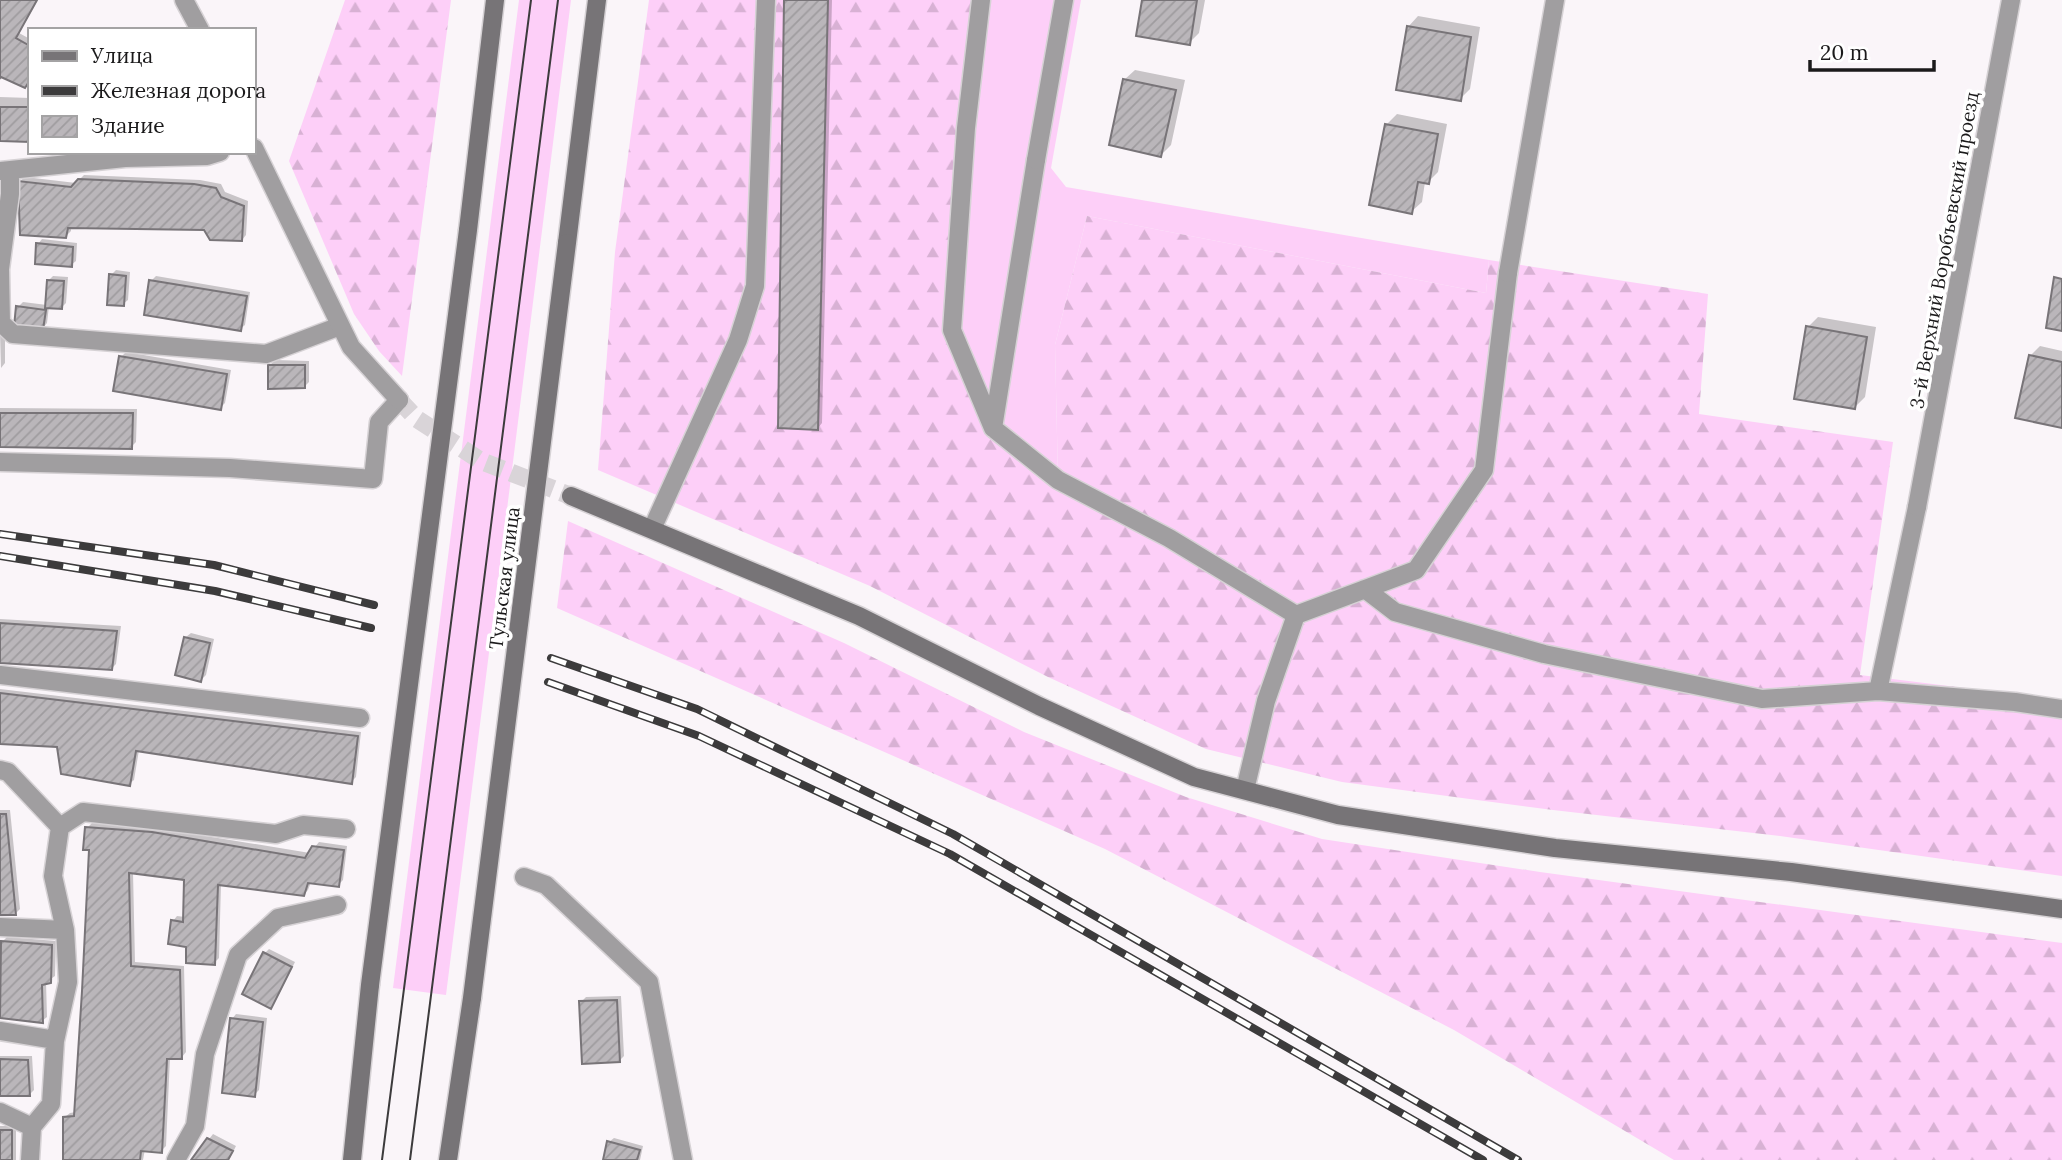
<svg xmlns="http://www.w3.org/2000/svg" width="2062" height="1160" font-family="Lora,serif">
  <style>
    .grass { fill: #fdcff8 }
    .forest { fill: url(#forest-firs) }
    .shadow { fill: #0003 }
    .building { fill: url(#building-hatch); stroke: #787478; stroke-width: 2 }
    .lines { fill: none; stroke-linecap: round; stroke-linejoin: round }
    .secondary-tunnel { stroke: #d9d4d8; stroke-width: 18; stroke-dasharray: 18 9; stroke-linecap: butt }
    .lane-casing { stroke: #d6d2d5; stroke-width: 21 }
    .street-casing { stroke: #d6d2d5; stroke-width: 21 }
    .secondary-casing { stroke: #d6d2d5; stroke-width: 21 }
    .lane { stroke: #a09ea0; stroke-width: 18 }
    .street { stroke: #a09ea0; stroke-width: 18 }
    .secondary { stroke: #777477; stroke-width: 18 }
    .tram { stroke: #3c3b3c; stroke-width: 2 }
    .rail-casing { stroke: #3c3b3c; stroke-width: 8 }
    .rail { stroke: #fff; stroke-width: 5; stroke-dasharray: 16; stroke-linecap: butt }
    .secondary-bridge-casing { stroke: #d6d2d5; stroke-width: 21; stroke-linecap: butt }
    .secondary-bridge { stroke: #777477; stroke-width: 18 }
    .labels { text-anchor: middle; stroke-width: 7; stroke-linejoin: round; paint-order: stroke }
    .street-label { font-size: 19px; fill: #1b1a1b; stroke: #fff }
  </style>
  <defs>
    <pattern id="forest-firs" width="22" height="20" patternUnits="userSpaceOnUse" patternTransform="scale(1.75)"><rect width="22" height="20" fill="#fdcff8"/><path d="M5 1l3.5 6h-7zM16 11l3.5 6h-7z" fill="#d8b1d4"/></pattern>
    <pattern id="building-hatch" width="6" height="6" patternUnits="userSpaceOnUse" patternTransform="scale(1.75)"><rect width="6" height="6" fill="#bab6ba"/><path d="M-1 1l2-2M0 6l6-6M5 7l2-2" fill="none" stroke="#9f9c9f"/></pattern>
  </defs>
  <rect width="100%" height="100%" fill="#faf5f9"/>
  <!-- grass -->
  <path class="grass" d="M519 0H571L446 995 393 988Z
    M981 0H1081L1051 168 1066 187 1489 260 1486 293 1087 216 1055 345 1058 480 993 428 952 330Z"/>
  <!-- forest -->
  <path class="forest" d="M345 0H451L402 376 379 351 354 314 289 161Z
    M649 0H981L952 330 993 428 1058 479 1055 345 1087 216 1486 293 1489 260 1708 294 1699 414 1893 442 1860 675 2062 700V876L1780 836 1553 810 1342 782 1206 749 1048 677 870 586 598 470 615 252Z
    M568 521 844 643 1024 732 1186 797 1322 839 1540 872 2062 943V1160H1674L1454 1030 1105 849 557 608Z"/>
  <!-- shadow -->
  <path class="shadow" d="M2 0H38L19 33 30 39V80L2 75 0 80V4Z
    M786 0H832L822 423 818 428Z
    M1144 0H1205L1199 33 1189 43Z
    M1418 16 1480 27 1470 89 1460 99 1408 27Z
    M1135 70 1185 80 1171 145 1161 155 1124 80Z
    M0 97 30 98V140H0Z
    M1397 114 1447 124 1438 172 1428 182H1425L1422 202 1411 212 1387 124Z
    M84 175 200 180 221 184 225 192 248 201 246 235 242 240 205 228 71 226V231L66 236 20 181 25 177 76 183Z
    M42 239 77 243 76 261 71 265 38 244Z
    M116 270 130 272 128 300 123 304 111 275Z
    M53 276 68 277 66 303 61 308 49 306 47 323 43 328 18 307 23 302 47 305 49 280Z
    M156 276 250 292 245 325 240 329 151 281Z
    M1818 317 1876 327 1865 397 1855 407 1808 327Z
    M0 332 5 333V363L1 368Z
    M2040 346 2062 351V426L2030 356Z
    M126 352 231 370 225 403 220 408 121 357Z
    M275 360 309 361V382L304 387 270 365Z
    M0 408 137 409 136 442 131 447 0 445Z
    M0 619 121 626 116 664 111 669 0 661Z
    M191 633 214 639 206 675 201 680 186 637Z
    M0 689 361 732 356 777 351 782 139 750 134 780 129 784 59 745 0 742Z
    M0 810H10L20 909 15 914 0 913Z
    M92 823 157 828 310 853 319 842 347 846 343 880 338 885 311 882 308 890 304 894 221 883 219 958 214 963 188 945 173 921 177 916 185 917 186 879 133 872 135 962 184 966 186 1052 182 1057H170L166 1146 161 1151 145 1149 143 1160H65V1117L70 1113 76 1112 91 848 87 828Z
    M7 937 56 941 55 976 46 982 47 1017 42 1021 0 1016V944Z
    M269 949 295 962 275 1002 270 1006 265 953Z
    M621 996 624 1056 619 1061 581 1002 586 997Z
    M236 1014 267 1018 259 1090 254 1095 232 1019Z
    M0 1056H32L34 1090 30 1094H0Z
    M0 1126H16V1160H0Z
    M213 1134 236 1146 229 1160H193Z
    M614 1138 643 1146 640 1160H604L609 1142Z"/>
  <!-- building -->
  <path class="building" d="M0 0H37L16 38 30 46V80L25 88 1 77 0 78Z
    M784 0H828L818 430 778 428Z
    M1142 0H1197L1190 45 1136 36Z
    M1407 26 1471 37 1461 101 1396 90Z
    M1123 79 1176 90 1161 157 1109 145Z
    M0 107H30V142L0 141Z
    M1385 124 1438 134 1429 184 1418 182 1412 214 1369 205Z
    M78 179 194 184 216 188 221 197 244 206 242 241 210 240 204 230 68 228 66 238 20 235 18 181 71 187Z
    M36 243 73 247 72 267 35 264Z
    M109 274 126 276 124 306 107 305Z
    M2054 277 2062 279V331L2046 328Z
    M47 280 64 281 62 309 45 308Z
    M149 280 247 296 241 331 144 315Z
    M16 306 46 310 43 330 14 327Z
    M1806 326 1867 337 1855 409 1794 399Z
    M2029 355 2062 362V428L2015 418Z
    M119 356 227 374 221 410 113 391Z
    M268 365H305V388L268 389Z
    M0 413H133L132 449 0 447Z
    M0 623 117 631 112 670 0 663Z
    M184 637 210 643 201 682 175 675Z
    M0 693 358 736 352 784 136 751 130 786 61 774 57 747 0 744Z
    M0 814H6L16 915H0Z
    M85 827 152 832 305 858 312 846 344 850 339 887 308 883 304 896 218 885 215 965 186 963V947L168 944 171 920 183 922 184 880 129 873 131 966 180 970 182 1059H167L162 1153 141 1151 140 1160H63V1117L74 1116 82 991 89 850H83Z
    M1 941 52 945 51 983 42 985 43 1023 0 1018Z
    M263 952 292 967 271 1009 242 994Z
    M617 1000 620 1062 582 1064 579 1001Z
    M230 1018 263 1022 255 1097 222 1093Z
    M0 1059 28 1060 30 1096H0Z
    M0 1130H12V1160H0Z
    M207 1138 233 1151 228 1160H191Z
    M607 1141 640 1150 637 1160H603Z"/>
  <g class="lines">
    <!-- secondary-tunnel -->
    <path class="secondary-tunnel" d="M399 400 417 419 481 461 571 496"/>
    <defs>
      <path id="lane" d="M981 0 966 128 952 330 993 428 1058 480 1169 538 1296 615 1416 570 1484 470 1508 273
        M10 170V194L0 269 1 323 13 334 266 354 340 326
        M0 171 125 158 207 156 220 152
        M993 428 1036 160
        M0 462 230 468 373 479 379 422 399 400
        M1917 507 1878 691 2015 702 2062 709
        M652 529 738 340 755 286 766 0
        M1365 589 1395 612 1544 654 1762 699 1878 691
        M0 675 360 718
        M0 770 8 772 60 827
        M1245 790 1266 701 1296 615
        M524 877 546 885 649 982 683 1160
        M0 927 65 930
        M0 1031 55 1040
        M0 1112 32 1127
        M30 1160 32 1127 51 1104 55 1041 68 982 65 930 53 876 60 827 83 812 276 834 303 825 346 829
        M176 1160 195 1126 205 1054 238 955 278 918 337 905"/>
      <path id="street" d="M184 0 200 30
        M254 148 351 347 399 400
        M1036 160 1064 0
        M1508 273 1555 0
        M1917 507 2011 0"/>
      <path id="secondary" d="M468 230 495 0
        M567 243 597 0
        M571 496 859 616 1039 706 1194 777 1338 815 1555 848 1791 872 2062 909
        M352 1160 370 985
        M448 1160 472 998"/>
    </defs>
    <!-- lane casing -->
    <use href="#lane" class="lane-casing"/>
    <!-- street casing -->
    <use href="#street" class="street-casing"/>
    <!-- secondary casing -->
    <use href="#secondary" class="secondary-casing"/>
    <!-- lane -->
    <use href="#lane" class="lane"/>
    <!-- street -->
    <use href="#street" class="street"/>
    <!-- secondary -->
    <use href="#secondary" class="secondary"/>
    <!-- tram -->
    <path class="tram" d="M382 1160 531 0
      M410 1160 558 0"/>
    <defs>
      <path id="rail" d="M0 534 214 565 374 605
        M0 556 215 591 371 628
        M551 658 697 709 953 834 1518 1160
        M548 682 699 736 950 854 1483 1160"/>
    </defs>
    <!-- rail casing -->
    <use href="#rail" class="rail-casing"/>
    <!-- rail -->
    <use href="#rail" class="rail"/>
    <defs>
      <path id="secondary-bridge" d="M370 985 468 230
        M472 998 567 243"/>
    </defs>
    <!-- secondary-bridge casing -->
    <use href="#secondary-bridge" class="secondary-bridge-casing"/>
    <!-- secondary-bridge -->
    <use href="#secondary-bridge" class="secondary-bridge"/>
  </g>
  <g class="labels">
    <!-- street labels -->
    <g class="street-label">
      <text transform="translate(1944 250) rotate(-80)" y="7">3-й Верхний Воробъевский проезд</text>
      <text transform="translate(504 578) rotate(-83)" y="7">Тульская улица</text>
    </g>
  </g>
  <!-- legend -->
  <rect x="28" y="28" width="228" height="126" fill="#ffffff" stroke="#a4a3a4" stroke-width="2"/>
  <rect x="42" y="51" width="35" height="10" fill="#777477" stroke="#a4a3a4" stroke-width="2"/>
  <text x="91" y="63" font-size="21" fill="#1b1a1b">Улица</text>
  <rect x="42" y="86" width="35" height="10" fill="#3c3b3c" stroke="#a4a3a4" stroke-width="2"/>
  <text x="91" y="98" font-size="21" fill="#1b1a1b">Железная дорога</text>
  <rect x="42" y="116" width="35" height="21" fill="url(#building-hatch)" stroke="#a4a3a4" stroke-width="2"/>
  <text x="91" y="133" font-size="21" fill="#1b1a1b">Здание</text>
  <!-- scale -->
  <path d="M1810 60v10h124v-10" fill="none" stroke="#1b1a1b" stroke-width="3.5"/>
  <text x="1820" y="60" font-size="21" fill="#1b1a1b" stroke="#ffffff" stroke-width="5" paint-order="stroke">20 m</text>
</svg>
